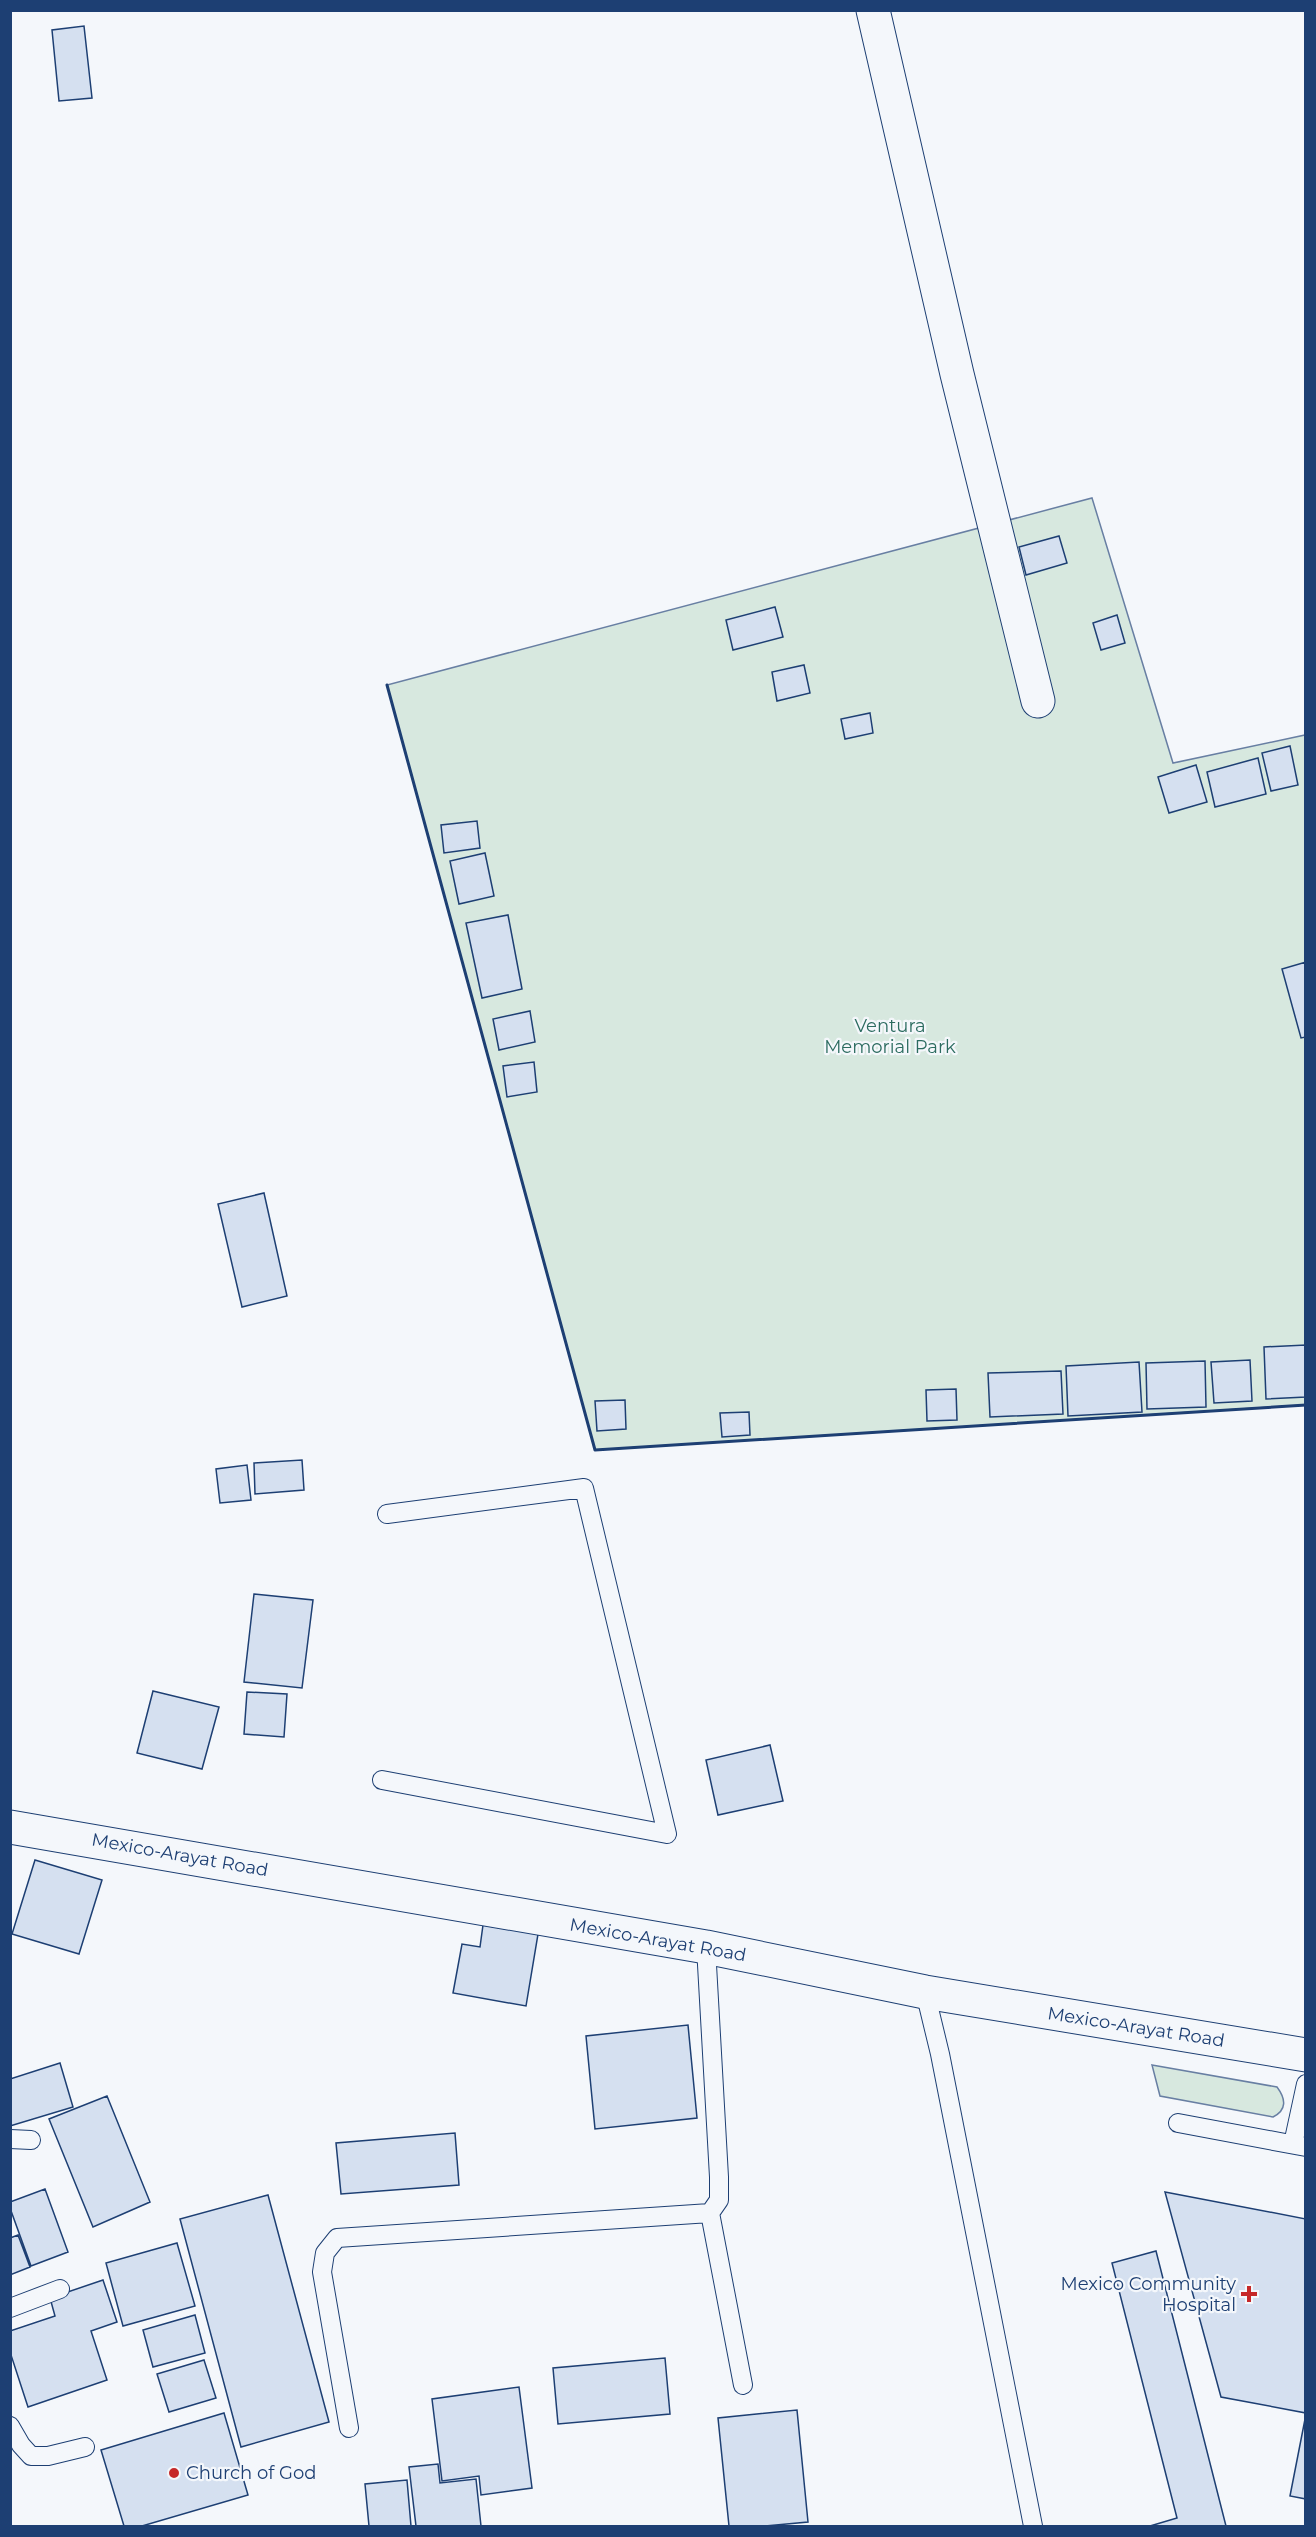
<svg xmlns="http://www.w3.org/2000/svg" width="1316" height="2537" font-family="Montserrat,sans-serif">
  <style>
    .green { fill: #d7e8df; stroke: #687fa3; stroke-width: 1.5 }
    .building { fill: #d5e0f0; stroke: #1d3f73; stroke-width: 1.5 }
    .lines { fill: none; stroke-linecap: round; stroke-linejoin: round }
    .service-casing { stroke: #1d3f73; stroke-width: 20 }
    .minor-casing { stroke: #1d3f73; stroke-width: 35 }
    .secondary-casing { stroke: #1d3f73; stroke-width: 35 }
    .service { stroke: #f4f7fb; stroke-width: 18 }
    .minor { stroke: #f4f7fb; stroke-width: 33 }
    .secondary { stroke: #f4f7fb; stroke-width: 33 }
    .wall { stroke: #1d3f73; stroke-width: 3 }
    .poi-dot { fill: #c62828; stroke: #f4f7fb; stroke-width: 2 }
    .labels { text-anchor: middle; stroke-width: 4.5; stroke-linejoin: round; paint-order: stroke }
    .park-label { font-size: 18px; fill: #2c6c60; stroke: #f4f7fb }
    .street-label { font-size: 18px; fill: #1d3f73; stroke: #f4f7fb }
    .poi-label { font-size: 18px; fill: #1d3f73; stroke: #f4f7fb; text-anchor: end }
  </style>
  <rect width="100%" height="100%" fill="#f4f7fb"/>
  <!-- green -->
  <path class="green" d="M1092 498 1173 763 1305 735V1405L595 1450 387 685Z
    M1152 2065 1277 2087C1286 2099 1287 2110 1273 2117L1160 2096Z"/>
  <!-- building -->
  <path class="building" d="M84 26 92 98 59 101 52 30Z
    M1059 536 1067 563 1026 575 1019 547Z
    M775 607 783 637 733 650 726 620Z
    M1117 615 1125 643 1101 650 1093 623Z
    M804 665 810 693 777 701 772 672Z
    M870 713 873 733 845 739 841 719Z
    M1290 746 1298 785 1271 791 1262 753Z
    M1258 758 1266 794 1215 807 1207 772Z
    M1196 765 1207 802 1169 813 1158 777Z
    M477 821 480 848 444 853 441 825Z
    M485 853 494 896 459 904 450 861Z
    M508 915 522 989 482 998 466 923Z
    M1306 962V1037L1301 1038 1282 969Z
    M530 1011 535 1042 499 1050 493 1019Z
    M534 1062 537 1092 507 1097 503 1066Z
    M264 1193 287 1296 242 1307 218 1204Z
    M1306 1345V1397L1266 1399 1264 1347Z
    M1250 1360 1252 1401 1214 1403 1211 1362Z
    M1205 1361 1206 1407 1147 1409 1146 1363Z
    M1139 1362 1142 1412 1068 1416 1066 1366Z
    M1061 1371 1063 1414 990 1417 988 1373Z
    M956 1389 957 1420 927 1421 926 1390Z
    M625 1400 626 1429 597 1431 595 1401Z
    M749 1412 750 1435 722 1437 720 1413Z
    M302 1460 304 1490 255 1494 254 1463Z
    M247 1465 251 1500 220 1503 216 1469Z
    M254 1594 313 1600 302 1688 244 1682Z
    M153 1691 219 1707 202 1769 137 1753Z
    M247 1692 287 1694 284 1737 244 1734Z
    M770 1745 783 1801 718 1815 706 1760Z
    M35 1860 102 1880 79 1954 12 1934Z
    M483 1925 538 1934 526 2006 453 1993 462 1944 480 1947Z
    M688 2025 697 2118 595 2129 586 2036Z
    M60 2063 73 2107 10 2126V2079Z
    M107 2096 150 2202 93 2227 49 2119Z
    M455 2133 459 2185 341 2194 336 2143Z
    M45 2189 68 2252 31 2266 10 2208V2202Z
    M1165 2192 1306 2219V2413L1221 2397Z
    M268 2195 329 2422 241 2447 180 2219Z
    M18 2235 30 2267 10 2275V2238Z
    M177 2243 195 2306 123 2326 106 2263Z
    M1156 2251 1226 2526H1150L1177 2518 1112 2263Z
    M103 2280 117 2322 91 2331 107 2380 28 2407 10 2352V2331L55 2316 50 2298Z
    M195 2315 205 2353 153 2367 143 2330Z
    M665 2358 670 2414 558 2424 553 2368Z
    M204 2360 216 2398 169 2412 157 2374Z
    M519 2387 532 2488 481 2495 479 2476 442 2481 432 2399Z
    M797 2410 808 2522 765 2526H729L718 2418Z
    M224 2413 248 2495 142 2526H124L101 2450Z
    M1306 2414V2499L1290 2496Z
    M438 2464 440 2483 476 2479 481 2526H416L409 2467Z
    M407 2480 411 2526H369L365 2484Z"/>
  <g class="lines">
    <defs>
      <path id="service" d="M382 1780 667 1834 584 1488 387 1514
        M706 1947 719 2177V2200L710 2213 743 2385
        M925 1992 940 2054 1033 2526
        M1178 2123 1306 2147
        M10 2139 31 2140
        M1293 2144 1306 2084
        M10 2308 60 2289
        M10 2426 21 2445 31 2456H48L85 2447
        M349 2428 322 2272 325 2253 337 2238 710 2213"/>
      <path id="minor" d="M873 10 957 374 1038 701"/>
      <path id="secondary" d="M10 1827 706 1947 925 1992 1306 2055"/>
    </defs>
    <!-- service casing -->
    <use href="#service" class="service-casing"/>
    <!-- minor casing -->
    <use href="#minor" class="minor-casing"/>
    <!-- secondary casing -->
    <use href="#secondary" class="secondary-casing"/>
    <!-- service -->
    <use href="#service" class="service"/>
    <!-- minor -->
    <use href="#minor" class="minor"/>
    <!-- secondary -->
    <use href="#secondary" class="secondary"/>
    <!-- wall -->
    <path class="wall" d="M387 685 595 1450 1306 1405"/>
  </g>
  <!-- markers -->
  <g class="poi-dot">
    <path d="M1246 2285h6v6h6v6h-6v6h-6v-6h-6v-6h6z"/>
    <circle cx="174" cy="2473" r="6"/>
  </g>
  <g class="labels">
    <!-- park labels -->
    <g class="park-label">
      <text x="890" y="1032">Ventura<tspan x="890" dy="21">Memorial Park</tspan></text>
    </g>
    <!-- street labels -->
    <g class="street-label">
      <text transform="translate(180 1855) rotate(10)" y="6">Mexico-Arayat Road</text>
      <text transform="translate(658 1940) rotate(10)" y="6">Mexico-Arayat Road</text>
      <text transform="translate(1136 2027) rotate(9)" y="6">Mexico-Arayat Road</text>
    </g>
    <!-- poi labels -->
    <g class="poi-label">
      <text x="1236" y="2290">Mexico Community<tspan x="1236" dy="21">Hospital</tspan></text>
      <text x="186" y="2479" text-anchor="start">Church of God</text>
    </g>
  </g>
  <!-- border -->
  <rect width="1316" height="2537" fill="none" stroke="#1d3f73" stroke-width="24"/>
</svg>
